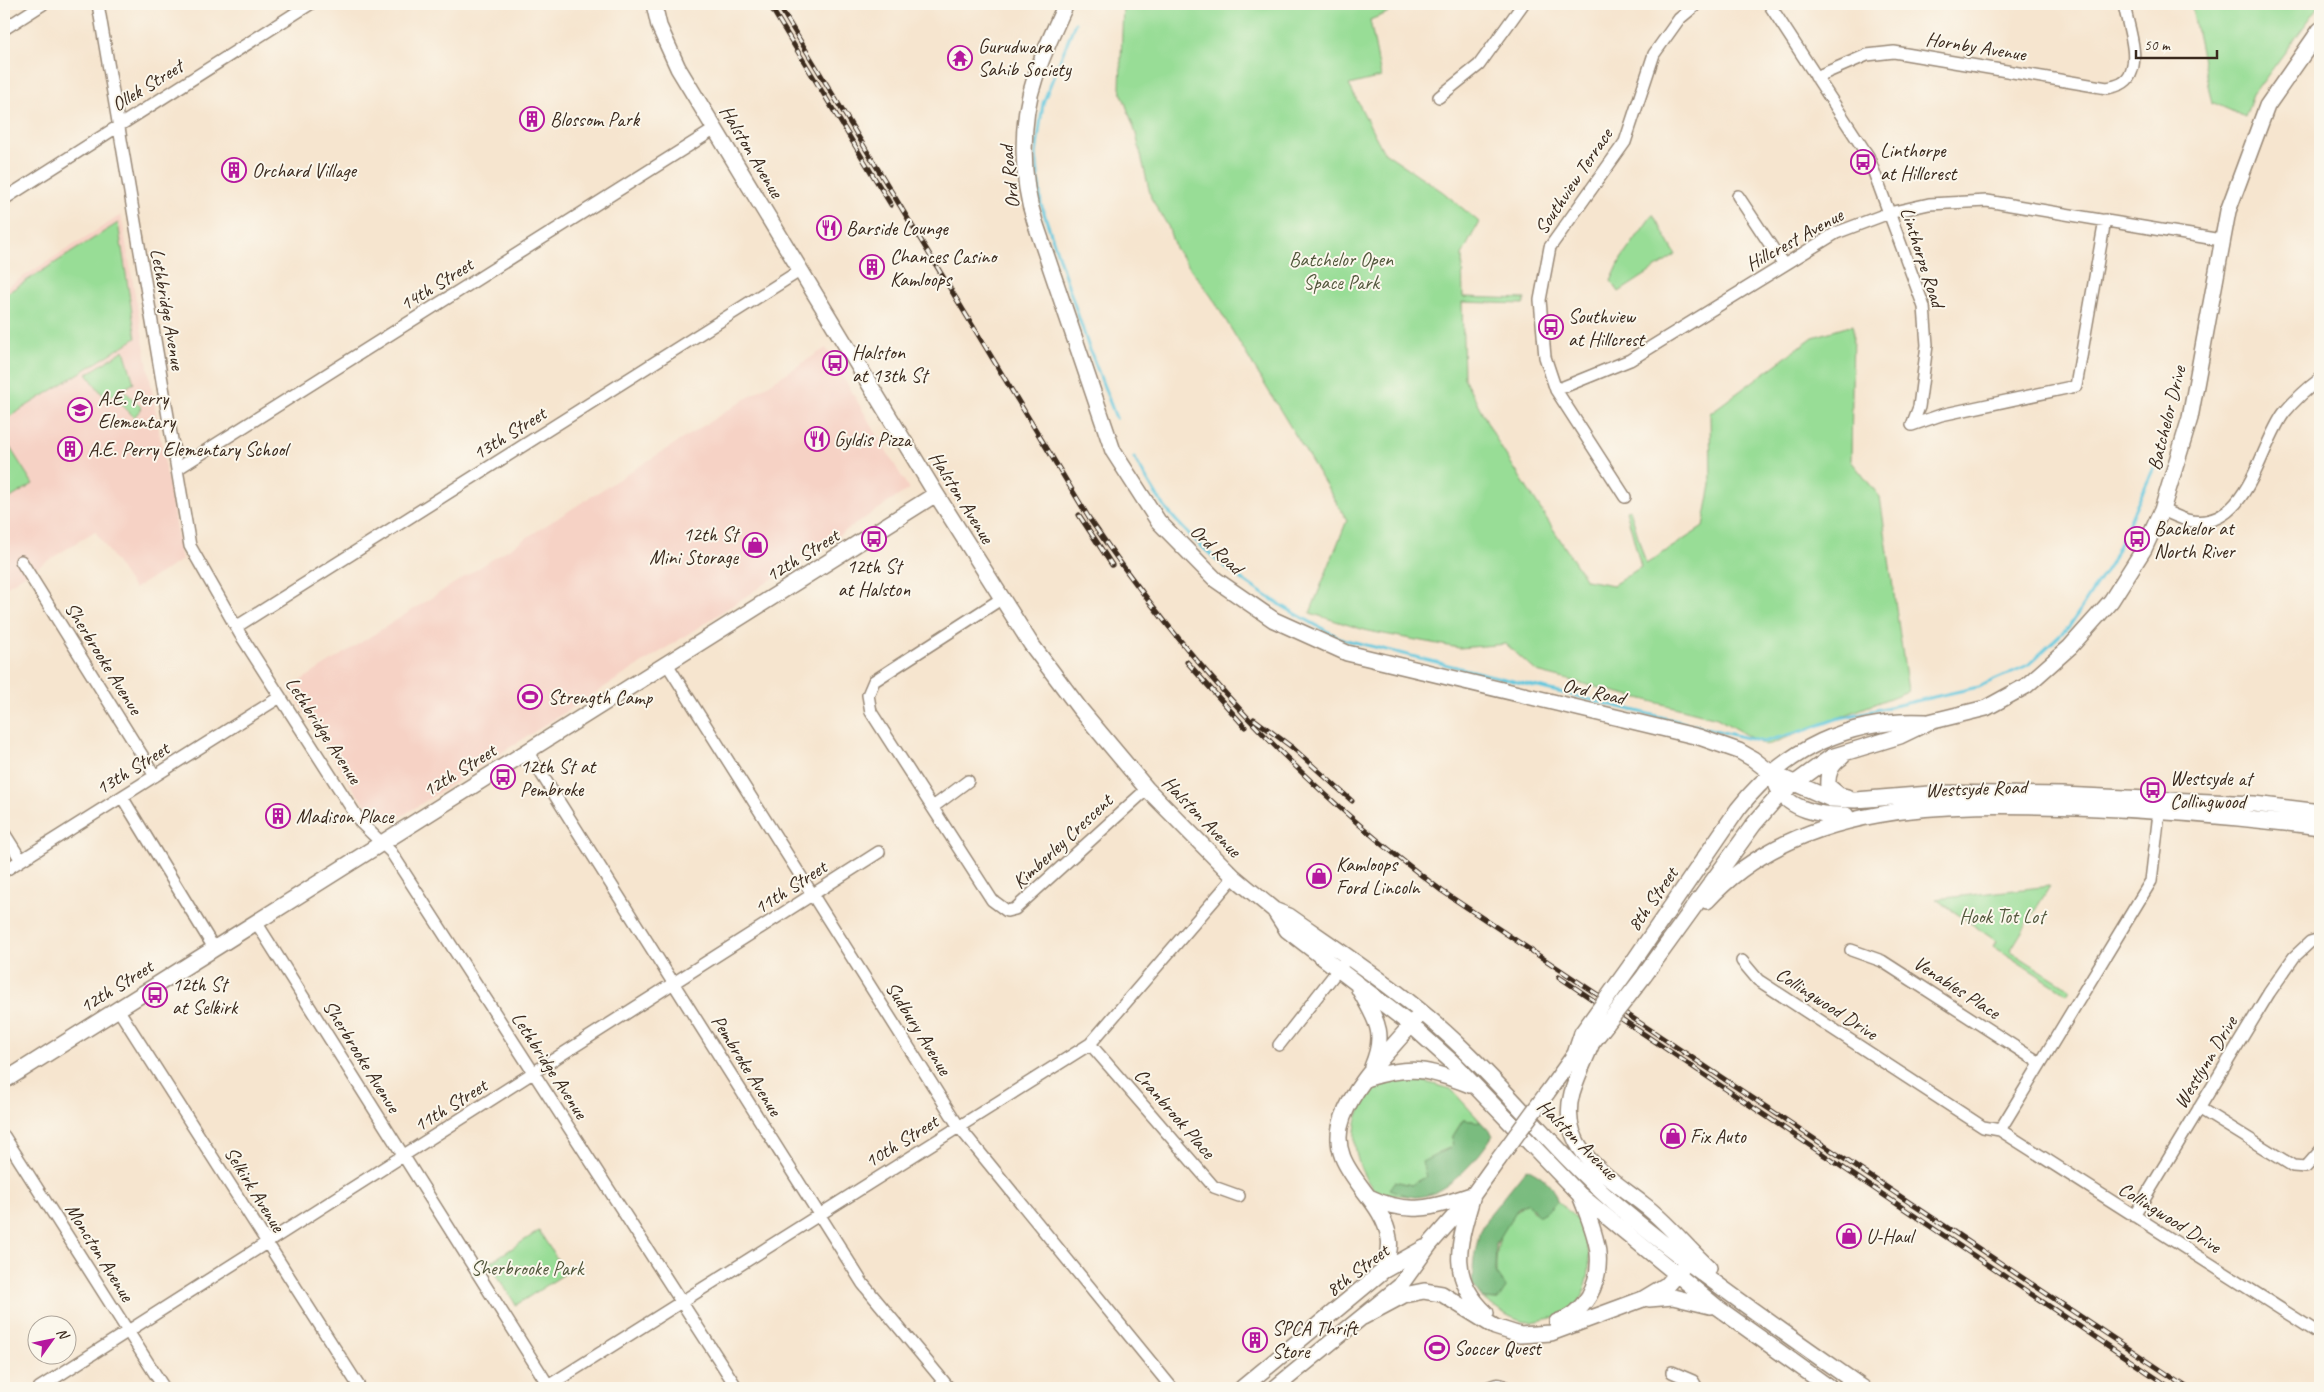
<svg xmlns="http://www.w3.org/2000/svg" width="2324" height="1392" font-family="Caveat,sans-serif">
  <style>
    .built { fill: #f6d2c5 }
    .green { fill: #98dd96; stroke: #6a845a }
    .forest { fill: #7abc7f; stroke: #5a734e }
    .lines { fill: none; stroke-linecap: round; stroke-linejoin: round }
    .stream { stroke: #60c7de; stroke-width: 3 }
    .street-casing { stroke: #988876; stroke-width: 14 }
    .secondary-casing { stroke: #988876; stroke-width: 18 }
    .street { stroke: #fff; stroke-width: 11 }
    .secondary { stroke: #fff; stroke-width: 15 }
    .rail-casing { stroke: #3b2a1e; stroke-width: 5 }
    .rail { stroke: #fbf7ec; stroke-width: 3; stroke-dasharray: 9; stroke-linecap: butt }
    .secondary-bridge-casing { stroke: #988876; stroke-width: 18; stroke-linecap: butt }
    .secondary-bridge { stroke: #fff; stroke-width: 15 }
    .labels { text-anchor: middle; stroke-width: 4; stroke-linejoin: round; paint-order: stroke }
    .poi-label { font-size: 20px; fill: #3b2a1e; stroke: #fbf7ec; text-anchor: start }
    .street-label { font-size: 20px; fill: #3b2a1e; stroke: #fbf7ec }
    .park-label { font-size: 20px; fill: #52573c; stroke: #fbf7ec }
  </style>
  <rect width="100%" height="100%" fill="#fbf7ec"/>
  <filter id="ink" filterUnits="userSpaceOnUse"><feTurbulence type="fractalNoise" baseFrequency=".02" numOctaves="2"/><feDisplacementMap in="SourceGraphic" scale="10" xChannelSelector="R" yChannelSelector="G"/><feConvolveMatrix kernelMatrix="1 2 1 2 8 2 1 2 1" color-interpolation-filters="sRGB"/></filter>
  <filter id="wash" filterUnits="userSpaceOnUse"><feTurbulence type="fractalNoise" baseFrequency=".0096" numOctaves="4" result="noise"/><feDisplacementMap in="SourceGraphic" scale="20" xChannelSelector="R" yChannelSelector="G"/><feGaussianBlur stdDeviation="1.12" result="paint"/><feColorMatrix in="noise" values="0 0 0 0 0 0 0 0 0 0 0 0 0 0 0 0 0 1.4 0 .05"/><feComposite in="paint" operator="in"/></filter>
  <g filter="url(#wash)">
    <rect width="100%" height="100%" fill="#f6e5cf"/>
    <!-- built -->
    <path class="built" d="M121 215 182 560 134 589 95 531 4 588V289Z
      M826 348 909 489 710 620 391 823 378 819 356 793 289 688Z"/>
    <!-- green -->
    <path class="green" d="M1123 4H1409L1370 20 1381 77 1349 85 1383 151 1443 192 1479 222 1462 255 1463 297 1525 299 1524 304 1462 302 1464 378 1500 446 1586 580 1613 585 1641 567 1626 510 1630 509 1646 564 1703 527 1711 485 1710 413 1813 337 1853 325 1851 461 1880 497 1908 691 1765 746 1717 718 1537 672 1506 644 1459 648 1368 631 1310 613 1347 520 1211 296 1175 248 1168 226 1151 198 1136 134 1120 88Z
      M2191 4H2320V5L2253 95 2245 117 2214 103 2212 104Z
      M1653 214 1676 255 1619 292 1611 281 1621 259Z
      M118 223 136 338 4 420V295Z
      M124 350 134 383 112 396 102 394 87 374Z
      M125 391 142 408 134 417 116 399Z
      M4 438 33 484 4 502Z
      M2050 886 2010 951 2070 989 2067 994 1993 946 1996 941 1936 899Z
      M1415 1079 1451 1089 1481 1122 1463 1120 1453 1136 1452 1147 1439 1152 1426 1177 1411 1185 1395 1181 1390 1189 1409 1196C1400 1195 1385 1196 1378 1192 1372 1189 1368 1182 1365 1177 1349 1149 1350 1104 1381 1086 1391 1081 1404 1080 1415 1079Z
      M1557 1201C1566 1209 1578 1218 1582 1229 1594 1255 1593 1298 1565 1313 1557 1317 1540 1321 1531 1322 1515 1323 1496 1308 1483 1299L1498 1300C1494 1265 1492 1222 1528 1203L1533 1212 1550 1209Z
      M539 1231 566 1273 516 1305 489 1263Z"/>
    <!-- forest -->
    <path class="forest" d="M1463 1120 1481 1122 1493 1135C1479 1158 1445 1197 1416 1197 1407 1197 1397 1192 1389 1189L1395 1181 1411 1185 1426 1177 1422 1162 1452 1147 1453 1136Z
      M1527 1168C1541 1175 1555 1185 1557 1201L1550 1209 1538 1216 1528 1203 1518 1208 1496 1244 1495 1272 1506 1288 1498 1300 1483 1299 1472 1284 1474 1258 1479 1234 1490 1214Z"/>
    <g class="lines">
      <!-- stream -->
      <path class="stream" d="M1075 23 1043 103 1036 154 1041 204 1088 345 1116 418
        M1134 458C1145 475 1155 495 1167 510 1215 568 1276 605 1342 639L1763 742 1806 730 1836 719 1978 687 2028 665 2069 627 2111 562 2157 461"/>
    </g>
  </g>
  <g filter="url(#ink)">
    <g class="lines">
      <defs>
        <path id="street" d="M98 4 190 546 240 634 361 823 391 852 737 1388
          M1769 4 1868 156 1924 307 1927 345 1919 407 1912 425 1941 415 2076 386 2105 220
          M4 29 43 4
          M1816 77 1867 55 1894 52 2107 88C2116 86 2126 84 2130 75 2140 55 2127 24 2124 4
          M1439 97 1479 65 1523 4
          M1738 196 1783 264
          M4 199 310 4
          M1556 390 1630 360 1836 233 1889 213 1929 204 1987 201 2221 240
          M177 469 715 129
          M1625 497 1556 390 1545 357 1540 300 1550 247 1625 142 1654 54 1679 19 1697 4
          M2162 510C2170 513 2179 518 2187 520 2247 534 2259 447 2284 413 2294 401 2308 388 2320 379
          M21 561 155 776
          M1001 599 874 681 868 695 871 712 992 900 1007 911 1015 909 1147 789
          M236 627 801 270
          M667 664 959 1127 1172 1388
          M527 751 863 1284 949 1388
          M122 797 214 948
          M2160 805 2151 881 2000 1130 2320 1334
          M933 807 968 781
          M4 833 21 860
          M4 871 280 697
          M256 922 550 1388
          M1851 950 1882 961 2040 1063
          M1742 961 1758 980 1983 1127 2000 1130
          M118 1009 360 1388
          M1090 1044 1214 1187 1239 1196
          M1279 1045 1348 957
          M2199 1108 2293 1166 2306 1167 2320 1151
          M4 1136 164 1388
          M2134 1216 2269 993 2294 957 2310 942 2320 939
          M1672 1372 1693 1381 1697 1388
          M39 1388 879 852
          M545 1388 1090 1044 1234 877
          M1487 1388C1495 1384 1499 1383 1507 1388"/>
        <path id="secondary" d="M654 4 659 26 678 68 936 494 1031 644 1080 709 1147 789 1234 877 1274 910 1287 930 1411 1025 1451 1061 1579 1194 1718 1308 1830 1388
          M1066 4C1055 28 1043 53 1035 78 1020 121 1021 180 1035 222L1113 451 1158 521 1216 580 1274 620 1347 653 1699 737 1739 751 1753 759 1771 773 1831 799 1856 800 1942 793 2062 795 2254 804 2320 812
          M1842 757C1831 765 1827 773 1828 786L1839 795 1847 797
          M1777 786C1787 810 1823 816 1846 815
          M1707 901C1799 800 1950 803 2076 807 2158 810 2239 817 2320 827
          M1274 910 1289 916C1349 958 1411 998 1463 1049 1515 1099 1560 1156 1614 1203 1693 1270 1779 1329 1863 1388
          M1631 965 1738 809C1785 749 1850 718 1926 722
          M1644 976 1754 824 1780 794 1831 757 1900 736 1929 722 1986 708 2026 686 2070 647 2111 601 2144 549 2162 510 2190 418 2228 211 2267 106 2320 30
          M1359 989C1376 1020 1387 1032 1372 1067
          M1592 1043C1585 1060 1577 1076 1572 1093 1557 1148 1607 1176 1643 1204 1667 1222 1686 1247 1709 1268
          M1368 1078C1412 1065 1428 1069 1470 1085
          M4 1081 936 494
          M1547 1093 1575 1054 1582 1033
          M1473 1195C1460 1240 1446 1276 1486 1313
          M1369 1197C1408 1216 1432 1208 1471 1195
          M1383 1271C1387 1260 1391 1249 1389 1238 1382 1193 1323 1169 1343 1117 1357 1080 1392 1049 1416 1019
          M1649 1299 1673 1297 1710 1306
          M1363 1317 1404 1295 1424 1291 1442 1294 1495 1327 1520 1335 1551 1333 1643 1299 1668 1284 1682 1268
          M1557 1322C1571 1318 1581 1309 1589 1296 1609 1260 1593 1230 1580 1195
          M1242 1388 1383 1271 1424 1248
          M1275 1388 1400 1286 1430 1244 1473 1195 1498 1160"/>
      </defs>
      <!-- street casing -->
      <use href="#street" class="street-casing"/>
      <!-- secondary casing -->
      <use href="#secondary" class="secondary-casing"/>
      <!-- street -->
      <use href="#street" class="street"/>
      <!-- secondary -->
      <use href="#secondary" class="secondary"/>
      <defs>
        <path id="rail" d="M769 4 891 205
          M778 4 1089 518C1189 665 1299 784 1442 891L2188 1388
          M1079 515 1112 565
          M1187 662 1245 727
          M1254 719 1293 748 1352 801
          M1559 977 2171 1388"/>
      </defs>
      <!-- rail casing -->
      <use href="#rail" class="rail-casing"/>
      <!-- rail -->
      <use href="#rail" class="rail"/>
      <defs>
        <path id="secondary-bridge" d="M1582 1033 1631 965
          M1592 1043 1644 976
          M1498 1160 1547 1093"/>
      </defs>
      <!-- secondary-bridge casing -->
      <use href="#secondary-bridge" class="secondary-bridge-casing"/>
      <!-- secondary-bridge -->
      <use href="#secondary-bridge" class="secondary-bridge"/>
    </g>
  </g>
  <!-- icons -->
  <defs>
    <symbol id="temple-ring" viewBox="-11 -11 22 22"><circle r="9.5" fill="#fbf7ec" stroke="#b5179e" stroke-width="1.5"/><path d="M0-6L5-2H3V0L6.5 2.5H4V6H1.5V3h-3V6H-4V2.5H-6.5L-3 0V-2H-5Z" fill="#b5179e"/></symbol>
    <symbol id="building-ring" viewBox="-11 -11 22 22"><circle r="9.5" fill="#fbf7ec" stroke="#b5179e" stroke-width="1.5"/><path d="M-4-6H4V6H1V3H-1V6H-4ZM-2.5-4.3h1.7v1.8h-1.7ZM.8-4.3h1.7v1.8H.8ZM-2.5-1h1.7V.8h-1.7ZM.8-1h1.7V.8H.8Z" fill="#b5179e"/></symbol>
    <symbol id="bus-ring" viewBox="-11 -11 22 22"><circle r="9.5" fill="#fbf7ec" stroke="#b5179e" stroke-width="1.5"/><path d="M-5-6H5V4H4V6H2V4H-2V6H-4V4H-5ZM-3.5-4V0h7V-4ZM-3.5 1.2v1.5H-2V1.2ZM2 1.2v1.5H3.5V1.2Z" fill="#b5179e"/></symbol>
    <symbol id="restaurant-ring" viewBox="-11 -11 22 22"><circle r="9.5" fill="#fbf7ec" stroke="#b5179e" stroke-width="1.5"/><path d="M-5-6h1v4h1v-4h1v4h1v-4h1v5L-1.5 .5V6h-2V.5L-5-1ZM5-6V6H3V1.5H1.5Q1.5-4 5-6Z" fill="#b5179e"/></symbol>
    <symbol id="school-ring" viewBox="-11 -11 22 22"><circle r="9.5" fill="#fbf7ec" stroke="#b5179e" stroke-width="1.5"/><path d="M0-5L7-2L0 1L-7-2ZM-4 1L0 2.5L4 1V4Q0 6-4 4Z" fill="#b5179e"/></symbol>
    <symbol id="shop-ring" viewBox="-11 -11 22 22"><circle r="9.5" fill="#fbf7ec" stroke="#b5179e" stroke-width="1.5"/><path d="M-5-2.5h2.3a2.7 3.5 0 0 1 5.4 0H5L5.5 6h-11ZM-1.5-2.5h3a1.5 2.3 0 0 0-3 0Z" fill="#b5179e"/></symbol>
    <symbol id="stadium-ring" viewBox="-11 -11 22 22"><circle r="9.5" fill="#fbf7ec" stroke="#b5179e" stroke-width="1.5"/><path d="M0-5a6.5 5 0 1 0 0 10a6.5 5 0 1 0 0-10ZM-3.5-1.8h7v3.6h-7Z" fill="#b5179e"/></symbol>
  </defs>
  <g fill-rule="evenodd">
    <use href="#temple-ring" x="946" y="44" width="28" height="28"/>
    <use href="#building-ring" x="518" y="105" width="28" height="28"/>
    <use href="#bus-ring" x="1849" y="148" width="28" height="28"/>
    <use href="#building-ring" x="220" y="156" width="28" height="28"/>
    <use href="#restaurant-ring" x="815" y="214" width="28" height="28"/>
    <use href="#building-ring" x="858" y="253" width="28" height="28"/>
    <use href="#bus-ring" x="1537" y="313" width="28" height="28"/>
    <use href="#bus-ring" x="821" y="349" width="28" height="28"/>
    <use href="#school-ring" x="66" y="396" width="28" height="28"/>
    <use href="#restaurant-ring" x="803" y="425" width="28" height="28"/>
    <use href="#building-ring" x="56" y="435" width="28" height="28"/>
    <use href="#bus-ring" x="860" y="525" width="28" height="28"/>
    <use href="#bus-ring" x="2123" y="525" width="28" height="28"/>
    <use href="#shop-ring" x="741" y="531" width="28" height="28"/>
    <use href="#stadium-ring" x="516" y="683" width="28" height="28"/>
    <use href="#bus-ring" x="489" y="763" width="28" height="28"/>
    <use href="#bus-ring" x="2139" y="776" width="28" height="28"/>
    <use href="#building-ring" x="264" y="802" width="28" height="28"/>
    <use href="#shop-ring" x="1305" y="862" width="28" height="28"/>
    <use href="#bus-ring" x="141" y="981" width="28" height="28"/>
    <use href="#shop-ring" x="1659" y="1122" width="28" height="28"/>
    <use href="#shop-ring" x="1835" y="1222" width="28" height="28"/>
    <use href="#building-ring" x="1241" y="1326" width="28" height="28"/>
    <use href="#stadium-ring" x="1423" y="1334" width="28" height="28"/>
  </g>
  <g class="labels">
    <!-- poi labels -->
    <g class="poi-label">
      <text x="978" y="53">Gurudwara<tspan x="978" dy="23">Sahib Society</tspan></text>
      <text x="550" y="126">Blossom Park</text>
      <text x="1880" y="157">Linthorpe<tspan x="1880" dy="23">at Hillcrest</tspan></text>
      <text x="252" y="177">Orchard Village</text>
      <text x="846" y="235">Barside Lounge</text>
      <text x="890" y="263">Chances Casino<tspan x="890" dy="23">Kamloops</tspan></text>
      <text x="1568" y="323">Southview<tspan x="1568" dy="23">at Hillcrest</tspan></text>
      <text x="852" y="359">Halston<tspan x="852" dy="23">at 13th St</tspan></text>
      <text x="98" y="405">A.E. Perry<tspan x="98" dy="23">Elementary</tspan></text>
      <text x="834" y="446">Gyldis Pizza</text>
      <text x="88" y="456">A.E. Perry Elementary School</text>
      <text x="2154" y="535">Bachelor at<tspan x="2154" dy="23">North River</tspan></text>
      <text x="738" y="541" text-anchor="end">12th St<tspan x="738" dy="23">Mini Storage</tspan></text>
      <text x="874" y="573" text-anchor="middle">12th St<tspan x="874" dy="23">at Halston</tspan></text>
      <text x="548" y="704">Strength Camp</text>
      <text x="520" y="773">12th St at<tspan x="520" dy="23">Pembroke</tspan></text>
      <text x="2170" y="785">Westsyde at<tspan x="2170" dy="23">Collingwood</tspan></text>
      <text x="296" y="823">Madison Place</text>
      <text x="1336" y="871">Kamloops<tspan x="1336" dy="23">Ford Lincoln</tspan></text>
      <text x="172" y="991">12th St<tspan x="172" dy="23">at Selkirk</tspan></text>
      <text x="1690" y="1143">Fix Auto</text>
      <text x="1866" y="1243">U-Haul</text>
      <text x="1272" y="1335">SPCA Thrift<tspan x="1272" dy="23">Store</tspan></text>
      <text x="1454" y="1355">Soccer Quest</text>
    </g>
    <!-- street labels -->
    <g class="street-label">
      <text transform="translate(1976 46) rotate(9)" y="7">Hornby Avenue</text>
      <text transform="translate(147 85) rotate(-32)" y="7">Ollek Street</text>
      <text transform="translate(752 151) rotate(59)" y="7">Halston Avenue</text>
      <text transform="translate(1009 177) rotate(-96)" y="7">Ord Road</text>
      <text transform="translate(1573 181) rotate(-56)" y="7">Southview Terrace</text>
      <text transform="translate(1794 239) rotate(-29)" y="7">Hillcrest Avenue</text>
      <text transform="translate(1923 257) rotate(72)" y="7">Linthorpe Road</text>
      <text transform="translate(436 284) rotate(-32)" y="7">14th Street</text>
      <text transform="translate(168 309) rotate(80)" y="7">Lethbridge Avenue</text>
      <text transform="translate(2166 418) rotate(-76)" y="7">Batchelor Drive</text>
      <text transform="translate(509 433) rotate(-32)" y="7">13th Street</text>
      <text transform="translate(962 497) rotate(58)" y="7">Halston Avenue</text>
      <text transform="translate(1217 549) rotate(43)" y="7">Ord Road</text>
      <text transform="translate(802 555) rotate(-32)" y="7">12th Street</text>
      <text transform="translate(104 658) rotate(58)" y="7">Sherbrooke Avenue</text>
      <text transform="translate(1594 691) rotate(13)" y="7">Ord Road</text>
      <text transform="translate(324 730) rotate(57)" y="7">Lethbridge Avenue</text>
      <text transform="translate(132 768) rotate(-32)" y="7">13th Street</text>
      <text transform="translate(459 770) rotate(-32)" y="7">12th Street</text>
      <text transform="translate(1976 788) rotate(-2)" y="7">Westsyde Road</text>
      <text transform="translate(1202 816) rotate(46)" y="7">Halston Avenue</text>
      <text transform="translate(1062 841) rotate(-43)" y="7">Kimberley Crescent</text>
      <text transform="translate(790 887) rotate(-33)" y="7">11th Street</text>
      <text transform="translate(1652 899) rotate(-55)" y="7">8th Street</text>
      <text transform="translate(116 986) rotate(-32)" y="7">12th Street</text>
      <text transform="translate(1957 987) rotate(33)" y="7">Venables Place</text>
      <text transform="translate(1827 1003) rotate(33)" y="7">Collingwood Drive</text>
      <text transform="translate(919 1028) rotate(58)" y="7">Sudbury Avenue</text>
      <text transform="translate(362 1056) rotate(58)" y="7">Sherbrooke Avenue</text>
      <text transform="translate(2205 1062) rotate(-59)" y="7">Westlynn Drive</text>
      <text transform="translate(550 1065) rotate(57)" y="7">Lethbridge Avenue</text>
      <text transform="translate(747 1065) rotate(58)" y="7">Pembroke Avenue</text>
      <text transform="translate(450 1105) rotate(-32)" y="7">11th Street</text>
      <text transform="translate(1175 1113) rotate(49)" y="7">Cranbrook Place</text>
      <text transform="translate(1578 1139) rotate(45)" y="7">Halston Avenue</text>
      <text transform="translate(901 1141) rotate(-32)" y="7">10th Street</text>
      <text transform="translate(255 1189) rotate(58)" y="7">Selkirk Avenue</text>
      <text transform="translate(2170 1217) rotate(32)" y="7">Collingwood Drive</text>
      <text transform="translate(100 1252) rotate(58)" y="7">Moncton Avenue</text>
      <text transform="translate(1357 1270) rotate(-37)" y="7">8th Street</text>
    </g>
    <!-- park labels -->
    <g class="park-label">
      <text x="1341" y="266">Batchelor Open<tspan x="1341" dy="23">Space Park</tspan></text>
      <text x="2002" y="923">Hook Tot Lot</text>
      <text x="527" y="1275">Sherbrooke Park</text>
    </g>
  </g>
  <!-- margin -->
  <rect width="2324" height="1392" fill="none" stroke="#fbf7ec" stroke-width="20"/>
  <!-- north arrow -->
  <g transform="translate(52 1340) rotate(57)"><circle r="24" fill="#fbf7ec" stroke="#aea59a"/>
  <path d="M0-4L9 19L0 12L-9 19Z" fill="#b5179e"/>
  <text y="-8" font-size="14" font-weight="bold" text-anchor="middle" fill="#3b2a1e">N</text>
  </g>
  <!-- scale -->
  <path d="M2136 50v8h81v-8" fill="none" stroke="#3b2a1e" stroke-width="2.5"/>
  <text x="2144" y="50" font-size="15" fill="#3b2a1e" stroke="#fbf7ec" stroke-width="4" paint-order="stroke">50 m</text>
</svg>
